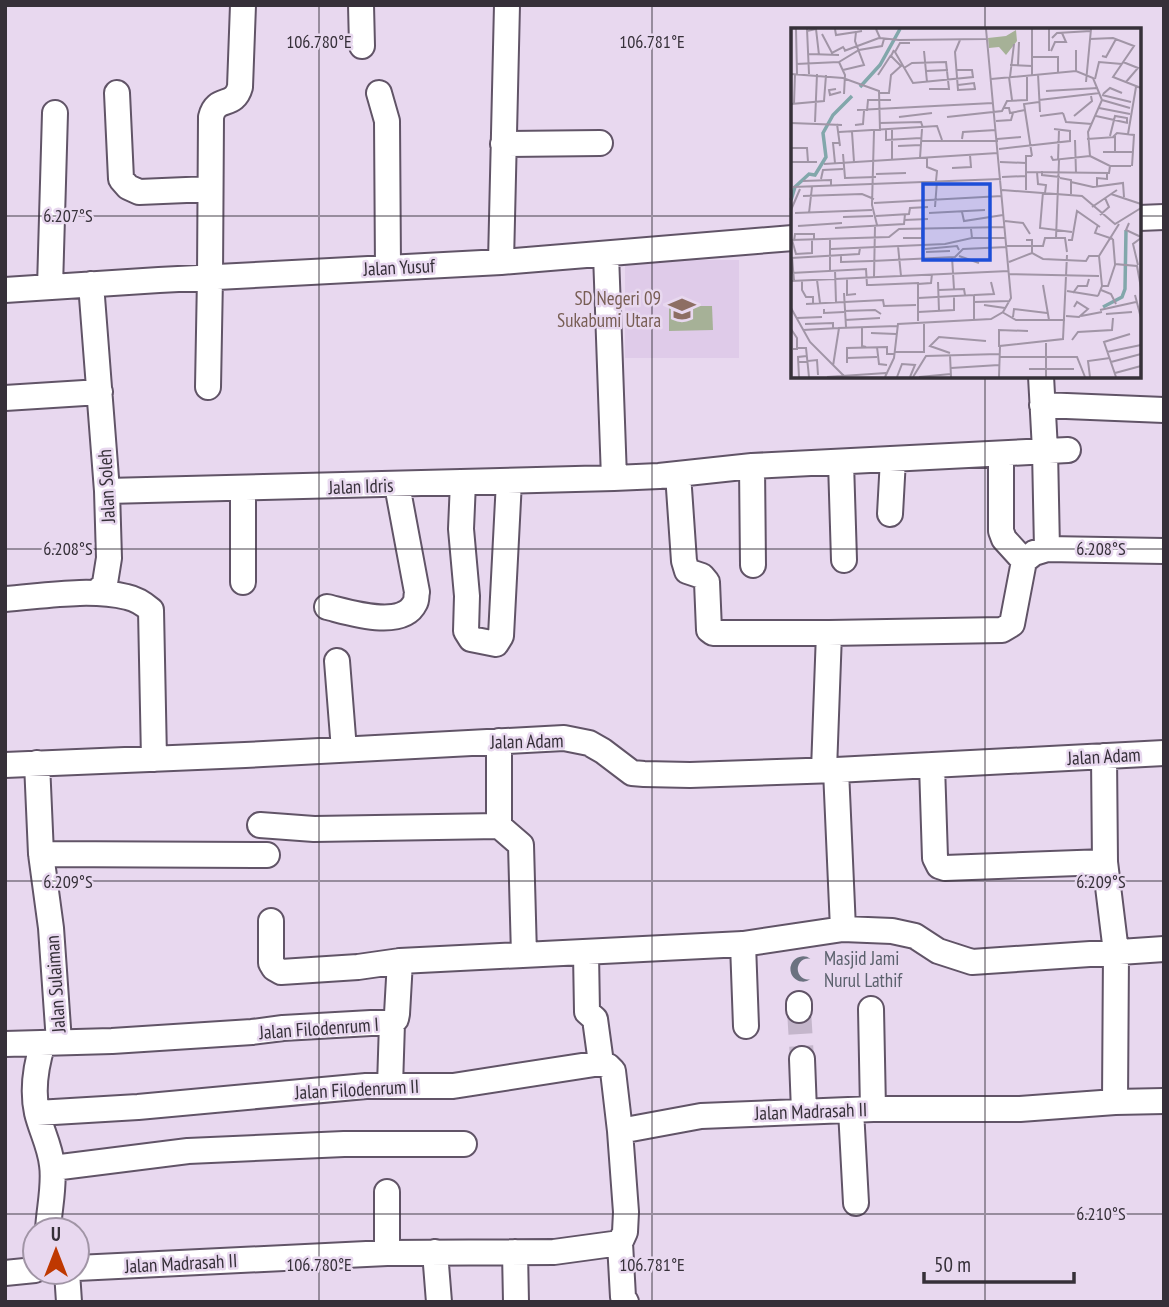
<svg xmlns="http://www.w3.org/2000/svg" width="1169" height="1307" font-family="'PT Sans Narrow',sans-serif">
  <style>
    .built { fill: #dfcbe9 }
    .green { fill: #a6b197 }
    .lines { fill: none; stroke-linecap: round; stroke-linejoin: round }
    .minor-tunnel { stroke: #c4b6cb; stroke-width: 24; stroke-dasharray: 24 12; stroke-linecap: butt }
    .minor-casing { stroke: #615467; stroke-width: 28 }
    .minor { stroke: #fff; stroke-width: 24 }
    .ticks { fill: none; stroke: #363039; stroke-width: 2; stroke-opacity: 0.45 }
    .labels { text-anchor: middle; stroke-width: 5; stroke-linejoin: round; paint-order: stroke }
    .street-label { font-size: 19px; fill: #363039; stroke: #e8d8ef }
    .education-label { font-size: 19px; fill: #785e54; stroke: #e8d8ef; text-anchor: end }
    .worship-label { font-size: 19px; fill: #5b616d; stroke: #e8d8ef; text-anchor: start }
    .inset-river { fill: none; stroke: #82a7ab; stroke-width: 3.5 }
    .inset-road { fill: none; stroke: #a195a6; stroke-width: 2 }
    .view { fill: #1d4ed8; fill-opacity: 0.15; stroke: #1d4ed8; stroke-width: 3.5 }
    .inset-edge { fill: none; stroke: #363039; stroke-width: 3.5 }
    .ticks-label { font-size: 18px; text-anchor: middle; fill: #363039; stroke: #e8d8ef; stroke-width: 5; stroke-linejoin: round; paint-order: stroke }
  </style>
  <rect width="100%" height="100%" fill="#e8d8ef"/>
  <!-- built -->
  <path class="built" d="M625 260H739V358H625Z"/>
  <!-- green -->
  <path class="green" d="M669 306H712L713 330 669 331Z"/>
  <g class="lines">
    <!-- minor-tunnel -->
    <path class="minor-tunnel" d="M799 1010 802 1059"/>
    <defs>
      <path id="minor" d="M361 5 362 46
        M117 93 121 179 128 187 139 192 210 189
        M379 93 387 121 388 268
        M503 144 600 143
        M1139 218 1164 217
        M606 254 614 478
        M501 262 507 5
        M91 284 107 491 109 558 105 583 97 593
        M50 287 55 113
        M5 290 159 280 501 262 793 238
        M1041 376 1045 450 1047 549
        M208 387 210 277 211 117C216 95 234 109 240 87L243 5
        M5 398 100 392
        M1042 405 1164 410
        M1001 454V531L1004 539 1024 561
        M841 462 844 560
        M752 466 753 565
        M678 474 684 561 687 571 702 576 707 582 709 630 713 633H829L1002 630 1012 624 1024 561 1034 553 1047 549 1164 551
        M463 482 461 529 467 596 466 631 471 639 496 644 501 636 509 481
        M107 491 614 478 659 476 752 466 1068 450
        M890 514 893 459
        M243 582V489
        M5 599C44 596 89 588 127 597 137 599 144 604 151 610L154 759
        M327 607C348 612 402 630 415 603 417 600 416 596 417 592L397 485
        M337 661 344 750
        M499 741V826
        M1104 756 1105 862 1116 952 1115 1102
        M37 763 41 854 51 928 59 1042
        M5 765 245 755 564 738 589 743 603 751 632 773 644 774 690 775 836 770 1164 753
        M932 765 935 858 939 866 945 868 1105 862
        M824 770 829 633
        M260 825 314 829 499 826 521 845 524 955
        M41 854 267 855
        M271 921V963L274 968 281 972 358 967 400 961
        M843 929 892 931 915 936 938 951 972 962 1164 949
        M743 944 746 1026
        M586 953 587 1012 595 1019 601 1063
        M871 1009 873 1109
        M799 1010V1004
        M43 1043C36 1065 32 1090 37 1113 41 1130 50 1146 52 1165 55 1185 49 1209 48 1230
        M5 1044 112 1041 252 1032 283 1028 371 1023H392
        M802 1059 804 1111
        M390 1086 392 1023 396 1019 397 1014 400 961 743 944 843 929 836 770
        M851 1110 856 1203
        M37 1113 138 1107 366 1086H453L601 1063 608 1066 613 1071 620 1131
        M53 1168 188 1151 344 1144H464
        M387 1192V1253
        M620 1243 623 1297 626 1302
        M435 1252 439 1302
        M515 1252 516 1302
        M77 1268 387 1253 554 1252 620 1243 625 1232 626 1212 620 1131 701 1116 873 1109H1020L1115 1102 1164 1101
        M67 1272 69 1302
        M5 1273 35 1270"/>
    </defs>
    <!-- minor casing -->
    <use href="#minor" class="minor-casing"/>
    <!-- minor -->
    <use href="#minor" class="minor"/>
  </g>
  <!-- ticks -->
  <path class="ticks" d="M319 5V1302M652 5V1302M985 5V30M5 216H793M1139 216H1164M985 376V1302M5 549H1164M5 881H1164M5 1214H1164"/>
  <!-- icons -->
  <defs>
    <symbol id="school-bare" viewBox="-9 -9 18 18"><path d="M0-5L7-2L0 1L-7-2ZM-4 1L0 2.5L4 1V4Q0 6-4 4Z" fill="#8d6e63" stroke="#e8d8ef" stroke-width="2.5" paint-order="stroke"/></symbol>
    <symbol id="mosque-bare" viewBox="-9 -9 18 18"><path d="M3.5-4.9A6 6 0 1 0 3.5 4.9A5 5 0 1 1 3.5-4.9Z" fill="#6b7280" stroke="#e8d8ef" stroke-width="2.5" paint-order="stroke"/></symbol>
  </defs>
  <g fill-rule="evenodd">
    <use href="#school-bare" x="663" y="290" width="38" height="38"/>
    <use href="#mosque-bare" x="784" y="950" width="38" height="38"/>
  </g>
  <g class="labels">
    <!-- street labels -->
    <g class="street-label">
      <text transform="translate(399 267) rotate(-3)" y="7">Jalan Yusuf</text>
      <text transform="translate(106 486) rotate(-93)" y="7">Jalan Soleh</text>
      <text transform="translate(361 486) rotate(-2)" y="7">Jalan Idris</text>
      <text transform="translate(527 741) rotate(-1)" y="7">Jalan Adam</text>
      <text transform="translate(1104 756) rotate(-3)" y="7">Jalan Adam</text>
      <text transform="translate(55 984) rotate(-94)" y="7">Jalan Sulaiman</text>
      <text transform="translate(319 1028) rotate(-4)" y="7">Jalan Filodenrum I</text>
      <text transform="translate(357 1089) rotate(-3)" y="7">Jalan Filodenrum II</text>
      <text transform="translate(811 1111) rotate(-2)" y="7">Jalan Madrasah II</text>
      <text transform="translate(181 1263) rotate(-3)" y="7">Jalan Madrasah II</text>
    </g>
    <!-- education labels -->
    <g class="education-label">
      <text x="661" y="305">SD Negeri 09<tspan x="661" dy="22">Sukabumi Utara</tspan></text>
    </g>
    <!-- worship labels -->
    <g class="worship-label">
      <text x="824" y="965">Masjid Jami<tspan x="824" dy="22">Nurul Lathif</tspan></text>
    </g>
  </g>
  <!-- overview -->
  <g transform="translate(791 28)">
    <rect width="350" height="350" fill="#e8d8ef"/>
    <path d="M225 2 226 13 215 27 208 19 198 20 197 10 215 8Z" fill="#a6b197"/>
    <path class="inset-river" d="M69 59 89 37 109 1M0 172 4 159 18 146 24 147 35 129 32 105 42 87 61 68M312 279 331 269 334 261 335 202"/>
    <path class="inset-road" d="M5 1 6 46M16 1 18 46M44 1 45 7 65 4M85 1 89 10 108 12 195 11M16 3 25 1 28 27M31 6 41 25 52 19 54 22M261 10 266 5 300 3M299 11 322 10 343 18 322 49 350 60M169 12 164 24 167 62 185 61M119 15H109L104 24 122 55 182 49 181 42H165M53 23 88 10M133 23 136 54M258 23V1M260 23 264 14H275L271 5M18 26 48 27M311 28 315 29 325 11M241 29H267V45M48 34 68 22 91 18 93 11M48 34 54 47 53 66M332 34 347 40 335 54M5 36 48 34M219 37 241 38M227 37 228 14M113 40 121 35 155 34 158 61H138M52 42 73 37 64 13 65 4 71 3M135 43 157 42M285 43V22M0 46 52 50 88 63 89 103M247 46 249 84M87 47 100 27M241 47V1M218 49 221 72M219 49 223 16M200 51 285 43 302 50 311 72 297 104 299 128M304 51 308 34 331 36M295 54 300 1M167 57 183 55 184 61M45 61 38 62 39 67 50 64M255 63 307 60M89 65H98L100 47 110 38 100 28 103 22M312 66 319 60 331 65M311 67 340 74M248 72 309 65M311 72 339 80M0 76 33 73 35 47M3 76 4 46M212 80H218L219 85 234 82M308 80 339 86M66 82 202 75M76 83 77 72H100M272 85 275 94 301 96M249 88 272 85M283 88 301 73 300 68M305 88 337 95M108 89 141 85M156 89 211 83 216 73 236 72V47M205 93 220 92 222 85M24 94 26 46M0 95 51 97M89 95 130 94 132 100M46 96 49 118M64 97 72 96 73 83M95 102V112L130 110M101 102V132M83 103 81 177 86 197M48 104 146 98 151 112M61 104 63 134M337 106 345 59M319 108 324 88 336 90V94M322 109 326 105 343 107 341 138M171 111 172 104 205 102M206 111 230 109M296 111 324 109V125M284 112 285 145M130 113H207M107 118 130 117M0 120H16L17 134M208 121 279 113V103L263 101M312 124H342M52 126 54 150 85 149M241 128 233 76 248 74M260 128 262 132 299 128M299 128 319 138H340M129 130 131 101M136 130V139L146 143 145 153M267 132 268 102M0 134H26M209 134 235 135M44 135 42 115H49M33 136 207 125M161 140 180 139 179 127M251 143V147L269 149M235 144 318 145 319 138M246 144 247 156 255 157 254 165M85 146 115 145M211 149 235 148M269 150 280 152V166M30 151 32 142 52 141M12 153 40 152V158M280 154 302 159M306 158V150L316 151V145M2 159 210 151M302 159 332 155 333 169M211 162 291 168 324 196 350 180M235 162V128H241M252 164 249 200 281 204M320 166 350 176M12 168 71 166 83 171M83 175 211 168M144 179 146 153M301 179 326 162M0 182 9 161M171 184 173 193 212 187M4 185 81 182M18 185 21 159M138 185 194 182M309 187 318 179 314 170M85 188 118 186 119 180 137 179M52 189 82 188M113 192 137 191M214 193 232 195 239 206M338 195 335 202 350 209M307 197 304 205 322 211M7 198 51 195M44 200 113 196 114 186M112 210H131V201M181 210H214M265 210 268 132M39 211V243M322 211 324 236 346 238 350 260M0 212 98 209 108 201 214 199M1 212 5 226 21 225V212M235 212H241V225L252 231 295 233 298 228H308L328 196M277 212H281L286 183 309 199M3 213 4 206H23V212M107 218 110 248M215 218H252L254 210H274L276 224M40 221 154 216 181 210 180 201M134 221 166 218 168 222M135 224 159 223M50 227V234L81 233 164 229 172 221 216 219M168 228 188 235M1 229 3 253M161 229 163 261M0 230 68 226 69 220M218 234 241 225M347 237 342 216 350 210M44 242 45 274M0 245 75 241 76 257H80M218 246 308 248M83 249 84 198M56 250V267L65 266M26 252 29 275M0 253 218 243M11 253V262L15 269H22V275M147 254 148 283M80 257 128 255M252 257 258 292M311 258H317L324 237M148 262 173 261 174 267M310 262 320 266 325 276M276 263 307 268M53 265 55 299M282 265 287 258H296L298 251M183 267 203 266 200 254M344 267 350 290M307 268 311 258 308 228M127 270 183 267V292M183 274 219 273M15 276 92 272 93 278 125 277M193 277 214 280M0 280 19 314 54 349M33 281V285L53 284M309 282 345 274M53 283 84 282 90 286M127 284 163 282V268M211 284 225 292H274M315 286 341 284M275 288 288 289 297 281 286 274 283 279M290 288 311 284M222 289 223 281 256 285M6 290 31 289M54 292 89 290M127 293V256L140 255 141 246M14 296 42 295V301M71 299V318L75 319M0 301 6 310V321H2M12 302 48 300M80 305 105 306M281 312 287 304 321 302 322 290M255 315V349M86 319 88 336 96 337M208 319V302L237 303M6 320H15L18 349M104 324H133V295M316 324 350 317M159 325 139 318 148 309 195 313M159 327 160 349M208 329H286L294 349M56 330 86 329M7 334 26 332 27 347M320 334 350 326M56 335V320L96 319V326H104M42 338 48 300 106 298M160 340 208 337M238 341H283M324 345 350 338M8 349 7 329 16 328M36 349 95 345M94 349 103 330 107 296 200 291 212 284 220 270 195 1M106 349 111 336 124 337 119 349M122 349 135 328 208 326M128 349 160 346M208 349 209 318 272 311 276 227M299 349 297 333 319 330M325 349 313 314 339 306"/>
    <path class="view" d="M132 156H199V232H132Z"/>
    <rect width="350" height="350" class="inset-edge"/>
  </g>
  <g class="ticks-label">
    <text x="319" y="48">106.780°E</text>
    <text x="652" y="48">106.781°E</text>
    <text x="68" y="222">6.207°S</text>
    <text x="68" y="555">6.208°S</text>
    <text x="1101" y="555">6.208°S</text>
    <text x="68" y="888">6.209°S</text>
    <text x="1101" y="888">6.209°S</text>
    <text x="1101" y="1220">6.210°S</text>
    <text x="319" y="1271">106.780°E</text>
    <text x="652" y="1271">106.781°E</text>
  </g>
  <!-- border -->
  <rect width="1169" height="1307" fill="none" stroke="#363039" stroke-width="14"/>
  <!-- north arrow -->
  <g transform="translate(56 1251)"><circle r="33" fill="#e8d8ef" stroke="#a195a6" stroke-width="2"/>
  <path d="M0-5L12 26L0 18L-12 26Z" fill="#bf3801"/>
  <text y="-10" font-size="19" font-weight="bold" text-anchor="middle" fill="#363039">U</text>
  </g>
  <!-- scale -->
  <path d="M924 1272v10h150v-10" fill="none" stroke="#363039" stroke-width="3.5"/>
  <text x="934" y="1272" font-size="21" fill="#363039" stroke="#e8d8ef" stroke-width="5" paint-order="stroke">50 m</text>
</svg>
